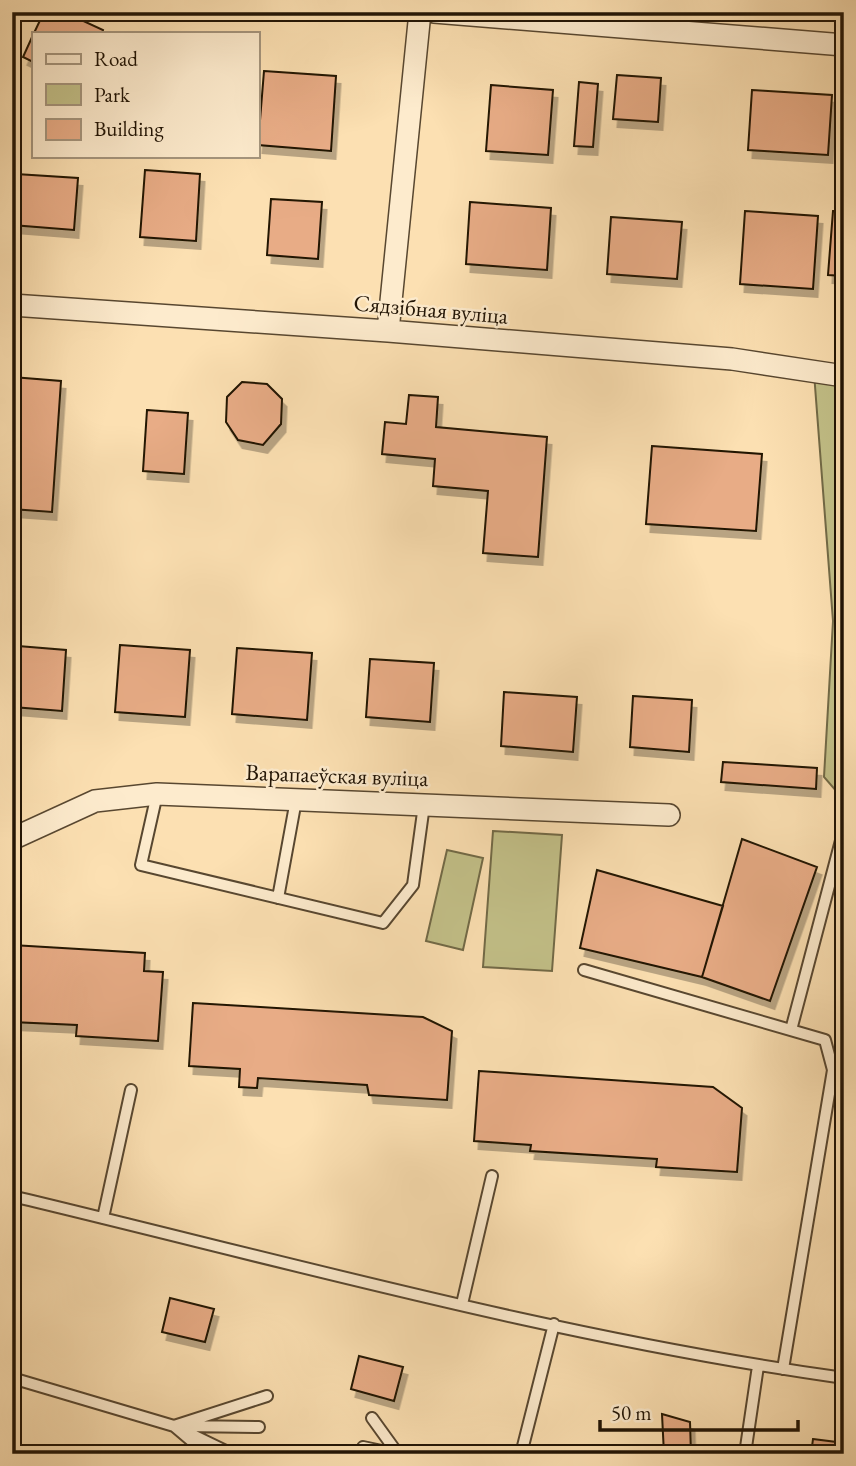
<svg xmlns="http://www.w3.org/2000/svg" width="856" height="1466" font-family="'EB Garamond',serif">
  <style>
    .green { fill: #c3c189; stroke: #726a47; stroke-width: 2 }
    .building { fill: #e8ac86; stroke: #211405; stroke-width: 2; filter: url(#shadow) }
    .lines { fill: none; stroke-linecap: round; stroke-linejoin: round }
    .lane-casing { stroke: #584730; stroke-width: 14 }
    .street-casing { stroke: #584730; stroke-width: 24 }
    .lane { stroke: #fdebcd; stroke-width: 10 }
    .street { stroke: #fdebcd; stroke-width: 21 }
    .labels { text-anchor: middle; stroke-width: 5; stroke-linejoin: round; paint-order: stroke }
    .street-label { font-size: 23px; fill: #211405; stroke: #fdebcd }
  </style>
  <defs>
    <filter id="shadow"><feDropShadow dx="4.5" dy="8" stdDeviation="0" flood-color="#0004"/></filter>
  </defs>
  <rect width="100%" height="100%" fill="#fce0b2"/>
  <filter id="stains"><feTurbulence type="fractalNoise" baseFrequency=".00286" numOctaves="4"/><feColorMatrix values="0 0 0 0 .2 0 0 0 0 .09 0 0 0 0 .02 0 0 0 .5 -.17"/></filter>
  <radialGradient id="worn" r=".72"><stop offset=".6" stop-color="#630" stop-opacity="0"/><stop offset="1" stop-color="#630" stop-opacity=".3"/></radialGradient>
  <!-- green -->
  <path class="green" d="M814 373 844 377V800L824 777 833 621Z
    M493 831 562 835 552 971 483 967Z
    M447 850 483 858 463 950 426 941Z"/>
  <!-- building -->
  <path class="building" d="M44 12H64L103 30 102 33H34Z
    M33 35V62L23 57Z
    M264 71 336 76 331 151 258 145Z
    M617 75 661 78 658 122 613 119Z
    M579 82 598 84 593 147 574 146Z
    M491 85 553 90 548 155 486 151Z
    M752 90 832 95 828 155 748 150Z
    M145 170 200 174 196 241 140 237Z
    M16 174 78 178 74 230 12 225Z
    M271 199 322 202 318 259 267 255Z
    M470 202 551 208 547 270 466 264Z
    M745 211 818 216 813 289 740 284Z
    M833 211 844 212V276L828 275Z
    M611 217 682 222 677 279 607 274Z
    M12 377 61 381 52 512 12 509Z
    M242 382 267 384 282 399 281 424 263 445 238 440 226 422 227 397Z
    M409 395 438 397 436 427 547 437 538 557 483 553 488 491 433 486 435 459 382 454 385 422 406 424Z
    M147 410 188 413 184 474 143 471Z
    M652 446 762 454 756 531 646 524Z
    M120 645 190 650 185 717 115 712Z
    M18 646 66 650 62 711 13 707Z
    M237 648 312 653 307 720 232 714Z
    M370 659 434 663 430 722 366 717Z
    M504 692 577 697 573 752 501 746Z
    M633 696 692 700 689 752 630 747Z
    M723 762 817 768 816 789 721 782Z
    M742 839 817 867 770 1001 702 977Z
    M597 870 723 906 702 977 580 948Z
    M12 945 145 953 144 971 163 972 158 1041 76 1036 77 1025 12 1022Z
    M193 1003 423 1017 452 1031 447 1100 369 1095 367 1085 258 1078 257 1088 239 1087 240 1069 189 1066Z
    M479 1071 713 1087 742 1108 737 1172 656 1167 657 1159 530 1151 531 1145 474 1141Z
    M170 1298 214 1309 205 1342 162 1332Z
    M359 1356 403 1367 394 1401 351 1389Z
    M662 1414 690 1422 691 1454H664Z
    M813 1439 844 1443V1454H811Z"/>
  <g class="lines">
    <defs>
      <path id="lane" d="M157 794 141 865 383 923 413 885 424 805
        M278 898 296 800
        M584 970 825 1040 833 1070 783 1369
        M791 1030 844 829
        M12 1196C288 1262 563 1339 844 1378
        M103 1218 131 1090
        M462 1304 492 1176
        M12 1378 174 1426 232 1454
        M372 1418 398 1454
        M184 1426 259 1427
        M363 1447 396 1454
        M207 1454 174 1426 267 1396
        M521 1454 554 1324
        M745 1454 758 1366"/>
      <path id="street" d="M434 12 844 45
        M12 305 388 331 732 359 844 376
        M388 331 420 12
        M12 839 95 801 157 794 669 815"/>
    </defs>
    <!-- lane casing -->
    <use href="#lane" class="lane-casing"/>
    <!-- street casing -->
    <use href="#street" class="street-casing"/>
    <!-- lane -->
    <use href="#lane" class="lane"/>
    <!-- street -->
    <use href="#street" class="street"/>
  </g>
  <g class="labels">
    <!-- street labels -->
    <g class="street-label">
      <text transform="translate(431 309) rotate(5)" y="8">Сядзібная вуліца</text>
      <text transform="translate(337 775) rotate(2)" y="8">Варапаеўская вуліца</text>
    </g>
  </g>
  <!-- margin -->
  <rect width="856" height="1466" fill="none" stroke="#fce0b2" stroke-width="42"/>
  <rect x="14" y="14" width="828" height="1438" fill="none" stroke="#211405" stroke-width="3.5"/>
  <rect x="21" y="21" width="814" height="1424" fill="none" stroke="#211405" stroke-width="2"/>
  <!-- legend -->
  <rect x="32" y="32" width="228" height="126" fill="#fdebcd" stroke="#a5957d" stroke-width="2"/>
  <rect x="46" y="54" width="35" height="10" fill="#fdebcd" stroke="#a5957d" stroke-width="2"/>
  <text x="94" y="66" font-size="21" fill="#211405">Road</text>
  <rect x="46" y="84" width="35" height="21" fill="#c3c189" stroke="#a5957d" stroke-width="2"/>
  <text x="94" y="102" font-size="21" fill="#211405">Park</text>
  <rect x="46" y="119" width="35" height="21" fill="#e8ac86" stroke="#a5957d" stroke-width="2"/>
  <text x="94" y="136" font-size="21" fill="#211405">Building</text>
  <!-- scale -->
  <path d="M600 1420v10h198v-10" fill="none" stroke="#211405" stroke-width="3.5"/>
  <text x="611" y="1420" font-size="21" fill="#211405" stroke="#fdebcd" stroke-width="5" paint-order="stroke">50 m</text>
  <rect width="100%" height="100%" filter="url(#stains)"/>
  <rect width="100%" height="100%" fill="url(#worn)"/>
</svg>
